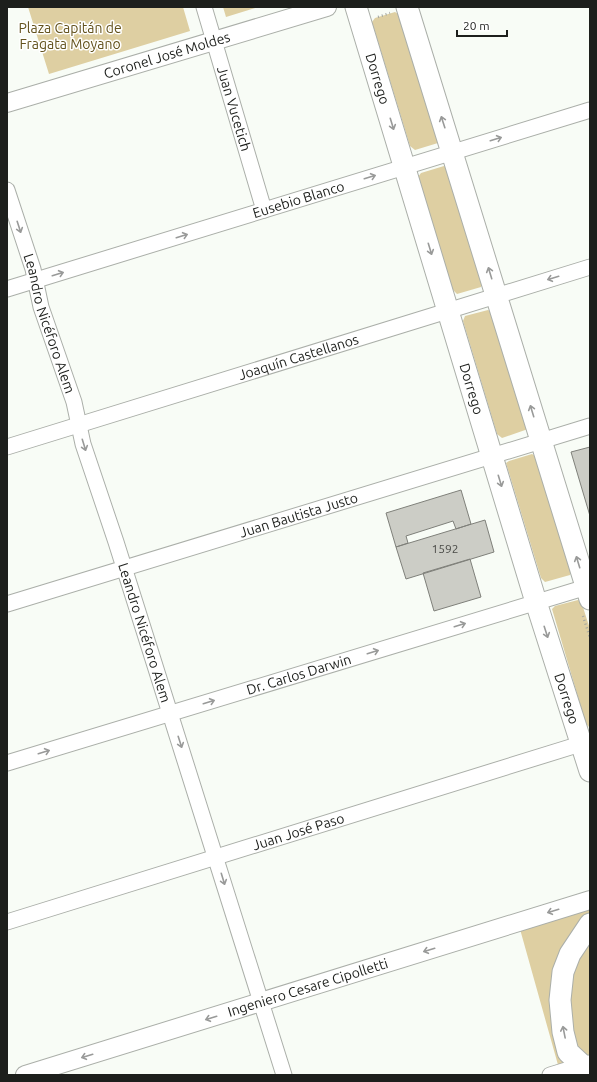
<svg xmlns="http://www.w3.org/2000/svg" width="597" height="1082" font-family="Ubuntu,sans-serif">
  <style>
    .green { fill: #decfa2 }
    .building { fill: #cccdc6; stroke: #7f807a }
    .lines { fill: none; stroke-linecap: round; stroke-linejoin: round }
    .minor-casing { stroke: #abafa9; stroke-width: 17 }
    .tertiary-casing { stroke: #abafa9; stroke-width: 20 }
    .secondary-casing { stroke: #abafa9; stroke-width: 23 }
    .path { stroke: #a2a6a1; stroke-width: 2.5; stroke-dasharray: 1 3; stroke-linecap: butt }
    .minor { stroke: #fff; stroke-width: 15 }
    .tertiary { stroke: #fff; stroke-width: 18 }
    .secondary { stroke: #fff; stroke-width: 21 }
    .oneway { stroke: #999a99 }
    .labels { text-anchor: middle; stroke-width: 3; stroke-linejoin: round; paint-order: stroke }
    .number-label { font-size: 12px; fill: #494a46 }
    .park-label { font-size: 14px; fill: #63521d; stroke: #fff }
    .street-label { font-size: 14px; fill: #1d1f1c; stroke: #fff }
  </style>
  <rect width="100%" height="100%" fill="#f8fcf6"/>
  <!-- green -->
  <path class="green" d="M28 7H183L190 31 49 74Z
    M223 7H258L226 17Z
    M395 12 398 14 439 140 438 143 415 150 410 146 372 22 375 18Z
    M444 166 446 167 482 284 481 287 457 294 453 290 418 177 421 173Z
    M488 310 490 311 528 429 502 438 497 434 463 321 465 316Z
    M532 454 535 456 571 572 570 575 545 582 541 578 506 463 509 461Z
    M578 600 581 601 590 629V728L586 724 552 609 555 606Z
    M590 900V1062L560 1072 518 922Z"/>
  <!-- building -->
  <path class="building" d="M590 447V516L571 452Z
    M461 490 471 524 456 529 453 521 406 536 408 543 396 547 386 513Z
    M485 520 494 552 406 579 396 547Z
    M470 559 481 597 434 611 423 573Z"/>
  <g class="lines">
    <defs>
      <g id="minor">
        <path id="s1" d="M204 7 264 210"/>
        <path id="s2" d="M7 190 33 269 41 307 74 402 83 444 116 542 284 1075"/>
        <path id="s3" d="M7 289 590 110"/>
        <path id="s4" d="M7 447 590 267"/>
        <path id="s5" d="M7 604 590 426"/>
        <path id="s6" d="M7 763 590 586"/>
        <path id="s7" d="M7 922 590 741"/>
        <path d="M550 1075 589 1063"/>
      </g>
      <g id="tertiary">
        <path id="s8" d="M7 103 327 7"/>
        <path id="s9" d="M25 1075 590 900"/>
      </g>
      <g id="secondary">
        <path id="s10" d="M356 7 536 602 590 771"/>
        <path d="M407 7 590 599"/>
        <path d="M587 1075 582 1065 568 1052 563 1032 560 1000 563 972 570 954 590 924"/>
      </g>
    </defs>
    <!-- minor casing -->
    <use href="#minor" class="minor-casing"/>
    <!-- tertiary casing -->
    <use href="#tertiary" class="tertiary-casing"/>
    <!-- secondary casing -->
    <use href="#secondary" class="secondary-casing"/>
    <!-- path -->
    <path class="path" d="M378 17 390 13
      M583 616 590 638"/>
    <!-- minor -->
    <use href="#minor" class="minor"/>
    <!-- tertiary -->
    <use href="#tertiary" class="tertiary"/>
    <!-- secondary -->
    <use href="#secondary" class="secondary"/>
  </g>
  <!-- one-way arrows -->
  <defs><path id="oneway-shaft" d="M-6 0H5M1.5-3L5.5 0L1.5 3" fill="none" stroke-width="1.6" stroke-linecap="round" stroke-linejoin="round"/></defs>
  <g class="oneway">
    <use href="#oneway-shaft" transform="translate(443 122) rotate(-108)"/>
    <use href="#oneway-shaft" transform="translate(392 124) rotate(73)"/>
    <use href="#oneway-shaft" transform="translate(496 139) rotate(-17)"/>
    <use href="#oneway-shaft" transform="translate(370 177) rotate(-17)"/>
    <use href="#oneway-shaft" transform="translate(19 227) rotate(72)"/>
    <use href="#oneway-shaft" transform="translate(182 236) rotate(-17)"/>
    <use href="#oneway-shaft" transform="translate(430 249) rotate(73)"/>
    <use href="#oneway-shaft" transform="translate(490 273) rotate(-107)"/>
    <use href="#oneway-shaft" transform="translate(58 274) rotate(-17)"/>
    <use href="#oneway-shaft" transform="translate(553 278) rotate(163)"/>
    <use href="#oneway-shaft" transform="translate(532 411) rotate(-107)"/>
    <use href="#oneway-shaft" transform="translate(84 445) rotate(73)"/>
    <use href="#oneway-shaft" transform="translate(500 481) rotate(73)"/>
    <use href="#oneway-shaft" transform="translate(578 562) rotate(-107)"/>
    <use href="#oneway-shaft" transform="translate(460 625) rotate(-17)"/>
    <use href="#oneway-shaft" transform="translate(546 632) rotate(72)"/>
    <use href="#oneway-shaft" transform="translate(373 652) rotate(-17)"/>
    <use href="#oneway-shaft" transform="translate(209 702) rotate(-17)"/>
    <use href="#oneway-shaft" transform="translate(180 742) rotate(72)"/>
    <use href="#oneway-shaft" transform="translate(44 752) rotate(-17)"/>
    <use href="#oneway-shaft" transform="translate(223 879) rotate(73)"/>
    <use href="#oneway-shaft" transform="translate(553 911) rotate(163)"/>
    <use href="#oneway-shaft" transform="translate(429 950) rotate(163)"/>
    <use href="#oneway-shaft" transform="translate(211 1018) rotate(163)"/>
    <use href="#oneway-shaft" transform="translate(564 1032) rotate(-101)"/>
    <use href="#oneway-shaft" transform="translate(87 1056) rotate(163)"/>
  </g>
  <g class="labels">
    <!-- number labels -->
    <g class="number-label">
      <text x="445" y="553">1592</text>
    </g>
    <!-- park labels -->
    <g class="park-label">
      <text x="70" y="33">Plaza Capitán de<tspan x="70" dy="16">Fragata Moyano</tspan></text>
    </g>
    <!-- street labels -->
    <g class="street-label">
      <text dy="5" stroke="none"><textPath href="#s8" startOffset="167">Coronel José Moldes</textPath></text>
      <text dy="5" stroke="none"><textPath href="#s10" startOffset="75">Dorrego</textPath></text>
      <text dy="5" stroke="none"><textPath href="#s1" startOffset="106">Juan Vucetich</textPath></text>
      <text dy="5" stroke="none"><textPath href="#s3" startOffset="305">Eusebio Blanco</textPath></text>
      <text dy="5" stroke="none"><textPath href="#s2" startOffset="140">Leandro Nicéforo Alem</textPath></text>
      <text dy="5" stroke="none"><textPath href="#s4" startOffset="305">Joaquín Castellanos</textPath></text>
      <text dy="5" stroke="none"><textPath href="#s10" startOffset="399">Dorrego</textPath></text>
      <text dy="5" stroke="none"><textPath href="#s5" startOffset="305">Juan Bautista Justo</textPath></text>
      <text dy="5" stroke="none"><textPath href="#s2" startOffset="464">Leandro Nicéforo Alem</textPath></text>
      <text dy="5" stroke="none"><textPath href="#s6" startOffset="305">Dr. Carlos Darwin</textPath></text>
      <text dy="5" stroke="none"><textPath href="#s10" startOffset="723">Dorrego</textPath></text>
      <text dy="5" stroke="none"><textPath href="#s7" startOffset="305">Juan José Paso</textPath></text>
      <text dy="5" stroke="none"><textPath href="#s9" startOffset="296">Ingeniero Cesare Cipolletti</textPath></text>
    </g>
  </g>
  <!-- border -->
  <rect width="597" height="1082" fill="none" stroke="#1d1f1c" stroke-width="16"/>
  <!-- scale -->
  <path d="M457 30v6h50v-6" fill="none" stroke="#1d1f1c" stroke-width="2"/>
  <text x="463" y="30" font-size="12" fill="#1d1f1c" stroke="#ffffff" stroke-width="3" paint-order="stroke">20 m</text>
</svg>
